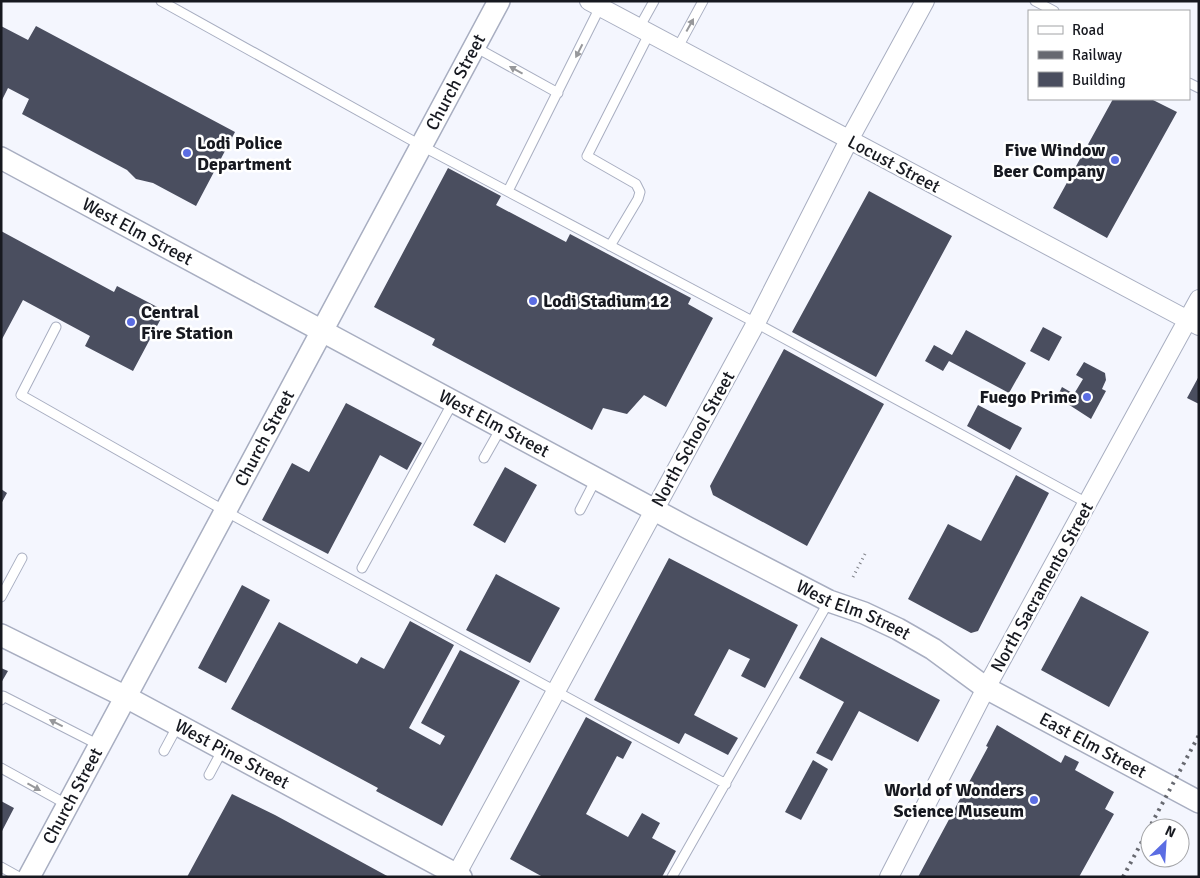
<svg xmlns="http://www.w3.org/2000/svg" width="1200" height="878" font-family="Signika,sans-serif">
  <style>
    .building { fill: #4a4e5f }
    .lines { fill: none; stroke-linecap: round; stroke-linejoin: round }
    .service-casing { stroke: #a8aec1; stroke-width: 11 }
    .minor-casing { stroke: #a8aec1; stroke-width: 20 }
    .tertiary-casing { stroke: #a8aec1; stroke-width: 24 }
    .path { stroke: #7b7d84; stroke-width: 3; stroke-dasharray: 1 4; stroke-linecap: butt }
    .service { stroke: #fff; stroke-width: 9 }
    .minor { stroke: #fff; stroke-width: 18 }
    .tertiary { stroke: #fff; stroke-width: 21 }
    .rail { stroke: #676970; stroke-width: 4; stroke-dasharray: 2.5 5; stroke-linecap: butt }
    .oneway { fill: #97989b }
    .poi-dot { fill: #5b6de3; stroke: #fff; stroke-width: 2 }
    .labels { text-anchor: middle; stroke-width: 5; stroke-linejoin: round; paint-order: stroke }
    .street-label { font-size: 18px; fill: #171920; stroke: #fff }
    .poi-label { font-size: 18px; font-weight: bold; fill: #171920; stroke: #fff; text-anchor: start }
  </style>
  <rect width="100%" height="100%" fill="#f4f6fe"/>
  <!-- building -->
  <path class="building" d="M1 26 28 40 36 26 235 132 196 206 153 183 136 179 127 170 22 114 29 99 8 88 1 102Z
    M1113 99H1151L1177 112 1107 238 1053 208Z
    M448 168 501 196 496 205 566 242 570 234 691 298 688 304 713 318 666 407 644 395 627 414 603 408 592 430 432 345 435 339 374 307Z
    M869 191 952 236 876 377 792 332Z
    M1 231 114 292 117 286 165 311 133 371 85 346 90 336 23 300 1 341Z
    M1043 327 1062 337 1049 361 1030 351Z
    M966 330 1026 363 1009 393 949 361 943 371 925 361 934 345 952 355Z
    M784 349 884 404 807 546 713 495 710 486Z
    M1084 362 1105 373 1106 380 1102 389 1106 391 1091 419 1057 397 1062 387 1074 394 1083 379 1076 375Z
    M1199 376V404L1187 398Z
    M346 403 422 443 407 470 380 455 328 554 262 520 292 463 309 472Z
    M978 405 1022 428 1010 450 967 426Z
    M505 467 537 485 505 543 473 525Z
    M1016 475 1049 493 978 631 971 633 908 599 948 524 981 541Z
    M1 489 7 493 1 504Z
    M669 558 798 625 765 688 741 676 750 659 729 649 694 715 738 738 728 755 685 733 679 744 594 700Z
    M496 574 560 608 530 663 466 630Z
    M242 585 270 600 226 683 198 668Z
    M1081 596 1149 632 1109 707 1041 670Z
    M410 621 454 645 409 728 440 745 445 736 421 723 460 650 520 681 442 826 376 791 378 788 231 709 279 622 357 664 361 657 384 669Z
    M821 637 940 700 918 742 859 711 832 761 816 753 844 702 799 678Z
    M1 668 8 671 1 683Z
    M586 717 632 742 623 759 617 756 586 814 628 837 642 813 660 823 652 838 676 851 662 877H543L510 859Z
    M997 725 1061 763 1065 755 1079 762 1075 770 1114 792 1105 809 1114 814 1079 877H918L988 747 986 746Z
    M813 760 828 769 801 820 785 812Z
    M232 794 275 815 389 877H187Z
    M1 801 14 808 1 833Z"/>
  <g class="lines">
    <defs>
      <path id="service" d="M161 1 422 146 756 323 1087 503
        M1035 1 1054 11
        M639 28 654 1
        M475 47 558 93
        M677 49 703 1
        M1189 83 1199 88
        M508 191 600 7
        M610 246 638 199 640 192 636 184 587 156 649 34
        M56 327 21 395 225 511 726 784
        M484 458 501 428
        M580 510 596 479
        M362 568 453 402
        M1 597 22 558
        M1 700 3 696 99 745
        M164 751 178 725
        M1 768 68 805
        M209 775 223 749
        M1 867 19 877
        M672 877 829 601"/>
      <path id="minor" d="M589 1 1199 326
        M455 877 756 323 849 140 925 1
        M889 877 986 688 1199 299"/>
      <g id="tertiary">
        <path id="s1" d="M1 158 688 528 829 601 864 613 898 629 933 649 986 688 1199 802"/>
        <path id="s2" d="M1 635 126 697 461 877"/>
        <path id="s3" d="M29 877 499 1"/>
      </g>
    </defs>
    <!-- service casing -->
    <use href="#service" class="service-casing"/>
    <!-- minor casing -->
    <use href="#minor" class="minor-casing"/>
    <!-- tertiary casing -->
    <use href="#tertiary" class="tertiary-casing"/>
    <!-- path -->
    <path class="path" d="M853 577 865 554"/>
    <!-- service -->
    <use href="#service" class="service"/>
    <!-- minor -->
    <use href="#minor" class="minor"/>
    <!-- tertiary -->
    <use href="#tertiary" class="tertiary"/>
    <!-- rail -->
    <path class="rail" d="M1123 877 1199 735"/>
  </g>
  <!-- one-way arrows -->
  <defs><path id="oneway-solid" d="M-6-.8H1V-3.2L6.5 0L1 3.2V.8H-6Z" transform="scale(1.25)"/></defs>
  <g class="oneway">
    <use href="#oneway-solid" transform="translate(690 25) rotate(-61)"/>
    <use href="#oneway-solid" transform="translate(579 51) rotate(117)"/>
    <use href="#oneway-solid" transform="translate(516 70) rotate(-151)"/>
    <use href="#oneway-solid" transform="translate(56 723) rotate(-153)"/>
    <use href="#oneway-solid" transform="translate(34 787) rotate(29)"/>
  </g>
  <!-- markers -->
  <g class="poi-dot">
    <circle cx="187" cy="153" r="5"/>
    <circle cx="1115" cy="160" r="5"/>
    <circle cx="533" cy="301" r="5"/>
    <circle cx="131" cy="322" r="5"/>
    <circle cx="1087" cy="397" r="5"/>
    <circle cx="1034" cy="800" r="5"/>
  </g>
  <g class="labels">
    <!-- street labels -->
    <g class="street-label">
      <text dy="6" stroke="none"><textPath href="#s3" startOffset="902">Church Street</textPath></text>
      <text transform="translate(894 164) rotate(28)" y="6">Locust Street</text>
      <text dy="6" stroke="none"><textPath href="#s1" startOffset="155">West Elm Street</textPath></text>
      <text dy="6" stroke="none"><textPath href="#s1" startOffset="560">West Elm Street</textPath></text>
      <text dy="6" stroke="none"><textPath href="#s3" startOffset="498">Church Street</textPath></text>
      <text transform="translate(693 439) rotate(-61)" y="6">North School Street</text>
      <text transform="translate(1042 587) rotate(-61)" y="6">North Sacramento Street</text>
      <text dy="6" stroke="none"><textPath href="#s1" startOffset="965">West Elm Street</textPath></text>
      <text dy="6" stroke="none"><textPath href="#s1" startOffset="1241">East Elm Street</textPath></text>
      <text dy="6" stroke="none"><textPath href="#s2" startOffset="260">West Pine Street</textPath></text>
      <text dy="6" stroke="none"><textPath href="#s3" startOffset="92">Church Street</textPath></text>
    </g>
    <!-- poi labels -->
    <g class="poi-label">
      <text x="197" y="149">Lodi Police<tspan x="197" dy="21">Department</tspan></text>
      <text x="1105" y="156" text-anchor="end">Five Window<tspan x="1105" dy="21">Beer Company</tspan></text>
      <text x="543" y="307">Lodi Stadium 12</text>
      <text x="141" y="318">Central<tspan x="141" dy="21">Fire Station</tspan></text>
      <text x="1077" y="403" text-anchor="end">Fuego Prime</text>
      <text x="1024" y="796" text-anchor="end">World of Wonders<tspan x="1024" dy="21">Science Museum</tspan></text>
    </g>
  </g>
  <!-- border -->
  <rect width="1200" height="878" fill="none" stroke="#171920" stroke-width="5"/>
  <!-- legend -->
  <rect x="1028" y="10" width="162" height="90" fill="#ffffff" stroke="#a2a3a6"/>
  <rect x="1038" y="26" width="25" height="8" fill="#ffffff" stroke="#a2a3a6"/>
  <text x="1072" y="35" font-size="15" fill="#171920">Road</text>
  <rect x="1038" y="51" width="25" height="8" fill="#676970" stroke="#a2a3a6"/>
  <text x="1072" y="60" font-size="15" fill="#171920">Railway</text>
  <rect x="1038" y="72" width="25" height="15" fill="#4a4e5f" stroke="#a2a3a6"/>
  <text x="1072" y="85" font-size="15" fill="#171920">Building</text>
  <!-- north arrow -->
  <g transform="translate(1165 843) rotate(25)"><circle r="24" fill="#ffffff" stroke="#a2a3a6"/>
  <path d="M0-4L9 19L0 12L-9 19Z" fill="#5b6de3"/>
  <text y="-8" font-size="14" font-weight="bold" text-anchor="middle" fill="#171920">N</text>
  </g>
</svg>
